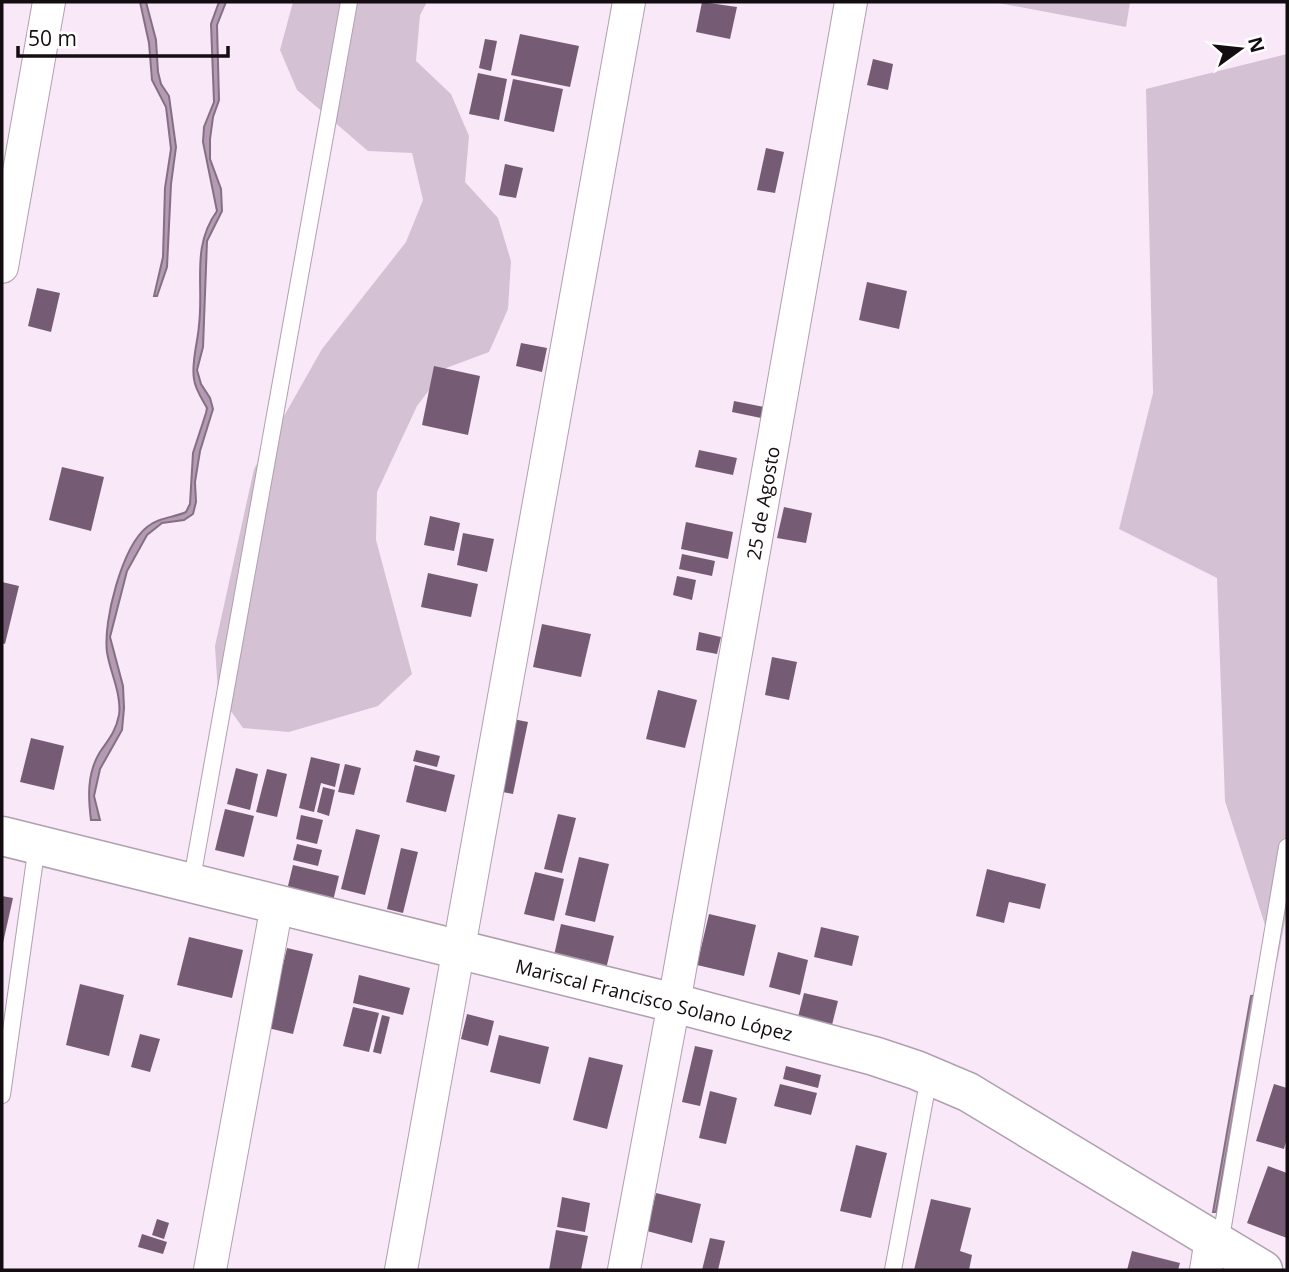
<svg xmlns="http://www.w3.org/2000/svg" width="1289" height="1272" font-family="'Open Sans',sans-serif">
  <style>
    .green { fill: #d5c1d4 }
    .water { fill: #b59ab4; stroke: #847083; stroke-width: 2 }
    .building { fill: #755c74 }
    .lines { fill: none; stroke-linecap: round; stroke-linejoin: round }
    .service-casing { stroke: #b0a0af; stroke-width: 18 }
    .minor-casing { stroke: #b0a0af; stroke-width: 34 }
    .secondary-casing { stroke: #b0a0af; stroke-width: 41 }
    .service { stroke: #fff; stroke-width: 16 }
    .minor { stroke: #fff; stroke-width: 32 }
    .secondary { stroke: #fff; stroke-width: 38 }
    .labels { text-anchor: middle; stroke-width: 5; stroke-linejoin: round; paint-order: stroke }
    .street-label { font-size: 19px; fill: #130d12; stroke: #fff }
  </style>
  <rect width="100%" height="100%" fill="#f9e8f8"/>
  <!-- green -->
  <path class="green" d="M293 2H427L420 15 416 61 451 94 469 136 465 182 498 218 511 261 508 309 489 352 446 368 417 406 377 492 376 540 412 674 378 706 289 732 243 728 218 693 215 646 254 469 322 349 406 242 423 200 412 153 368 151 297 90 280 50Z
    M993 2H1130L1126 27Z
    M1287 54V911L1277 962 1225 801 1217 578 1119 529 1153 393 1146 89Z"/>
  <!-- water -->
  <path class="water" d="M140 2H146L156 40 158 72 161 84 169 96 176 147 171 184 167 267 157 296H154L163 257 165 188 171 149 166 107 152 80 149 43Z
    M219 2H226L217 25 219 100 213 117 210 139V159L221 189 222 211 207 241 203 347 197 370 201 384 210 398 213 409 200 451 195 482 196 502 193 514 184 520 162 523 147 535 127 571 110 637 123 686 124 708 122 730 100 769 94 796 100 820H91C88 797 87 773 100 752 109 739 116 731 119 715 122 695 110 672 107 652 103 621 122 547 147 527 159 517 173 518 186 512L190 504 193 453 206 413 207 408C202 399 195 389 194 379 191 362 198 342 199 325 204 284 191 247 217 211L203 142 204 127 214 102 211 24Z
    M1255 995 1216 1212H1213L1251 996Z"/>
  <!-- building -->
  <path class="building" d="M702 2 737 7 730 39 696 32Z
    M520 34 579 46 570 87 511 75Z
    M485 39 497 41 491 71 479 68Z
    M873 59 893 64 888 90 867 85Z
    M478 73 507 79 499 120 469 114Z
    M513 79 563 89 554 132 504 121Z
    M766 148 784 152 775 193 757 190Z
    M505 164 523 168 516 198 499 195Z
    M867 282 907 291 899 329 859 320Z
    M37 288 60 293 51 332 28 326Z
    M521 343 547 348 542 372 516 366Z
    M434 366 480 376 468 435 422 425Z
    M734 401 764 407 761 418 732 412Z
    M699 450 737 458 733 475 695 467Z
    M62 467 104 477 91 531 49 520Z
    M784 507 812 513 806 543 777 538Z
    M430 516 460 523 454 551 424 545Z
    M686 522 733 532 728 559 681 549Z
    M463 533 494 539 487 572 457 565Z
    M682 554 715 561 712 576 679 569Z
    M428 573 478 584 471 617 421 607Z
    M677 576 696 580 692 600 673 595Z
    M2 582 19 586 5 644 2 643Z
    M542 624 591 634 581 677 533 667Z
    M699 632 721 637 717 654 696 650Z
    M772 657 797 662 789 700 765 695Z
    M658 690 697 700 685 748 646 739Z
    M508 718 528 722 513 794 493 790Z
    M31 738 64 746 54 790 20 782Z
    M416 750 440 756 437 767 413 761Z
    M311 757 340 764 335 787 321 783 314 812 299 808Z
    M345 764 361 768 354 795 338 792Z
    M415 765 455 775 446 812 406 802Z
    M236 768 258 774 250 810 227 804Z
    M267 769 287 774 277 817 256 812Z
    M323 787 335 790 329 816 317 812Z
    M225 809 254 816 244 857 215 850Z
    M558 814 576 818 562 873 544 869Z
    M301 815 323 820 317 844 296 839Z
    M356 829 380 835 365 895 341 889Z
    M297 844 322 850 318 866 293 860Z
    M401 848 418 852 403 913 387 909Z
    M579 857 609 864 595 922 565 915Z
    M293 865 339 876 333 901 287 890Z
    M987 869 1046 884 1040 909 1009 902 1004 923 976 916Z
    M535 872 564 879 554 921 524 914Z
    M2 896 13 898 3 943H2Z
    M709 914 756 925 744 976 697 965Z
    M561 924 614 936 605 973 553 960Z
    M821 927 859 936 852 966 814 957Z
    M189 937 243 950 232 998 177 985Z
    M287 948 313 954 293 1034 268 1028Z
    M778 952 808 960 800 995 769 987Z
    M359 975 410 988 403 1015 353 1003Z
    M80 984 124 995 109 1056 66 1045Z
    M804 993 838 1001 830 1033 796 1025Z
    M353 1007 379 1013 369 1052 343 1046Z
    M467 1014 494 1021 488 1046 461 1039Z
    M382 1015 390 1017 381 1054 373 1052Z
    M140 1034 160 1039 150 1072 131 1067Z
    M499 1035 549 1047 540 1084 490 1072Z
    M695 1046 713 1050 700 1106 682 1102Z
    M589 1057 623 1065 607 1129 573 1120Z
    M786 1066 821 1075 818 1088 783 1079Z
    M780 1084 817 1093 811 1115 774 1106Z
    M1274 1084 1287 1088V1138L1284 1149 1256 1141Z
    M710 1091 737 1098 726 1144 699 1138Z
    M856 1145 887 1153 871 1218 840 1211Z
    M1268 1166 1287 1173V1238L1247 1223Z
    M656 1193 701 1204 692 1243 647 1231Z
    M562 1197 590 1203 585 1232 557 1227Z
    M931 1199 971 1208 960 1251 972 1255 969 1270H914Z
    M157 1219 169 1223 164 1239 152 1235Z
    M556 1230 588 1236 581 1270H549Z
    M142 1234 167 1242 163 1254 138 1247Z
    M710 1238 725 1241 718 1270H702Z
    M1132 1251 1180 1263 1178 1270H1127Z"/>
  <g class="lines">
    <defs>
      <path id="service" d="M191 884 349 2
        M2 1095 37 845
        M1220 1244 1287 847
        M893 1270 929 1077"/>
      <path id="minor" d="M2 267 49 2
        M210 1270 277 905
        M401 1270 629 2
        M624 1270 674 1003 851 2
        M1206 1270 1211 1239"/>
      <path id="secondary" d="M2 836 674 1003 874 1056 916 1070 968 1092 1263 1270"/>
    </defs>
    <!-- service casing -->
    <use href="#service" class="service-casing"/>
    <!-- minor casing -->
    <use href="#minor" class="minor-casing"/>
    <!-- secondary casing -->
    <use href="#secondary" class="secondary-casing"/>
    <!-- service -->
    <use href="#service" class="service"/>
    <!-- minor -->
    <use href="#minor" class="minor"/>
    <!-- secondary -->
    <use href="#secondary" class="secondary"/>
  </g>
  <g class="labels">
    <!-- street labels -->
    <g class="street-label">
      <text transform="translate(763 503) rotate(-80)" y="7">25 de Agosto</text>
      <text transform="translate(654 1000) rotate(14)" y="7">Mariscal Francisco Solano López</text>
    </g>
  </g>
  <!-- border -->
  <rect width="1289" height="1272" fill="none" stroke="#130d12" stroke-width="7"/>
  <!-- north arrow -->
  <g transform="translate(1240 49) rotate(75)" stroke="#ffffff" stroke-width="5" paint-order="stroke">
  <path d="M0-5L12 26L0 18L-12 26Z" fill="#130d12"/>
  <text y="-10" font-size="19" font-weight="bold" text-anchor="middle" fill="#130d12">N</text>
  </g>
  <!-- scale -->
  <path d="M18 46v10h210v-10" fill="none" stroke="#130d12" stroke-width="3.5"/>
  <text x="28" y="46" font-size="21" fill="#130d12" stroke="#ffffff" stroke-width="5" paint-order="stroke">50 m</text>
</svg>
